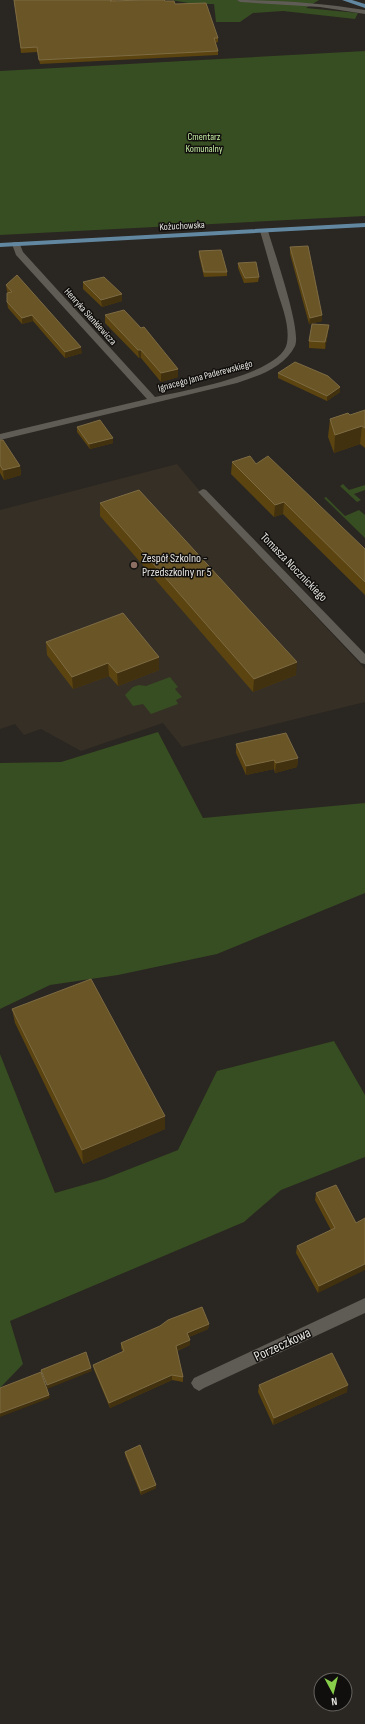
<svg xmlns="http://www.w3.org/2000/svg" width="365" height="1724" font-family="'Sofia Sans Condensed',sans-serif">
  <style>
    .built { fill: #362f25 }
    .green { fill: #374d22 }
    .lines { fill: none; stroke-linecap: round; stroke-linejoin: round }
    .minor { fill: #5f5b55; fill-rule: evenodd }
    .major { fill: #6187a1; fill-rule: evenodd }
    .wall { fill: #5b4410 }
    .shaded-wall { fill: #41310e }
    .building { fill: #6a5526; stroke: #7d6b43 }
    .education-dot { fill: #8d6e63; stroke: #110f0d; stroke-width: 1.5 }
    .labels { text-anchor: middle; stroke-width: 3; stroke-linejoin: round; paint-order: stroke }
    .far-park-label { font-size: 10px; fill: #c3eaa2; stroke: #110f0d }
    .far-street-label { font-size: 10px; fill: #e3e1dd; stroke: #110f0d }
    .poi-label { font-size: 12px; fill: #e3e1dd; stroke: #110f0d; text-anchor: start }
    .street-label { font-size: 12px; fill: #e3e1dd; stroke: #110f0d }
    .near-street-label { font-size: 14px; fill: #e3e1dd; stroke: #110f0d }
  </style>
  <rect width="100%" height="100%" fill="#2a2621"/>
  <!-- built -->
  <path class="built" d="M177 464 222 517 365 669V702L182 747 163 723 81 751 41 729 24 735 15 724 0 729V510Z"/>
  <!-- green -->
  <path class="green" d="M171 0H319L306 8 358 13 355 19 283 11 253 13 240 22H216L214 4H194Z
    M365 51V216L0 235V71Z
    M343 484 349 490 365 485V490L354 494 361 500 357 502 340 486Z
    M326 497 345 516 359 510 365 515V538L324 498Z
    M170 677 178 687 175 689 182 697 176 700 178 704 151 714 143 704 133 706 125 695 133 687 139 685 146 686Z
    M158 732 203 818 365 803V893L217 954 118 975 50 985 0 1009V763L61 762Z
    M334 1041 365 1095V1157L281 1190 244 1222 10 1321 23 1364 0 1388V1054L55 1193 104 1179 178 1150 217 1071Z"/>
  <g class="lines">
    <!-- minor -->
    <path class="minor" d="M237 0C280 0 322 3 365 10V14L320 7 240 2Z
      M261 229H267L268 231C274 251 302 331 295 346 284 368 258 376 237 383L0 440V434L147 399 16 255 12 244 13 242H19L23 252 155 397C182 391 282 374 287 343 290 325 282 307 277 290 271 270 266 251 260 231Z
      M203 489 206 490 365 654V664L361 663 200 494 198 492Z
      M365 1298V1313L204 1388 199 1391 194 1388 191 1383 194 1378Z"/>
    <!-- major -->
    <path class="major" d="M342 0H352L365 4V8Z
      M365 223V227L0 247V243Z"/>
  </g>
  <!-- wall -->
  <path class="wall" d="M14 0H117L116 1H165L175 4 218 38V42L215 43 218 51V55L40 64 37 52 21 53Z
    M290 247 322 315V321L309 324 290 254Z
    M199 251 227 272V276L204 277 199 256Z
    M238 263 259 277 258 282 244 283 238 268Z
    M83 282 122 301 102 307 83 289Z
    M6 285 82 353 65 358 33 321 22 324 8 308 7 302 8 293 7 291Z
    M105 315 178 369V377L161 382 141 358H139L105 323Z
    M328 333 325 349 309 348V341Z
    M278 373 340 392 327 401 278 378Z
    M365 410V448L360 444 334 453 328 437 330 419 350 415Z
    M77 427 113 438V443L90 449 77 432Z
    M0 440 20 466 21 475 4 480 0 473Z
    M232 462 256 464 365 549V595L283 514 274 517 231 474Z
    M100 503 296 675 253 692 100 516Z
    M46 642 159 657V670L118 686 109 676 73 689 47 655Z
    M236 744 298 758 297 767 275 773 274 769 246 775 236 753Z
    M12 1009 165 1116V1129L83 1164 15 1023Z
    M316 1193 356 1223 318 1293 296 1253 297 1246 331 1230 315 1200Z
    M209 1324 208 1329 189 1337 190 1345 177 1351 183 1377V1382L172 1380 110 1408 94 1370 93 1365 123 1352 121 1348V1343L160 1326Z
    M259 1385 347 1392 273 1425 258 1392Z
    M125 1452 156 1485V1488L141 1495 125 1455Z"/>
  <!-- shaded-wall -->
  <path class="shaded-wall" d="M122 294V301L102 307 101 300Z
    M32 315 33 321 22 324V318Z
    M322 315V321L309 324 310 318Z
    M329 325 328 333 325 349V342Z
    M81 347 82 353 65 358V352Z
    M138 350H141V358H139Z
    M178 369V377L161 382V373Z
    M340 387V392L327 401V396Z
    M362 426 360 444 334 453 335 435Z
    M113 438V443L90 449 89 444Z
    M20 466 21 475 4 480 3 470Z
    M284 502 283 514 274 517 275 505Z
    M159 657V670L118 686 117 673Z
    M297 662 296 675 253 692 254 679Z
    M108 663 109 676 73 689 72 677Z
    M298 758 297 767 275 773 276 763Z
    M274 760V769L246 775V766Z
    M165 1116V1129L83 1164 82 1150Z
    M365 1264V1270L318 1293 319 1286Z
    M209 1324 208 1329 187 1338V1333Z
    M190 1340V1345L176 1351V1346Z
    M91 1368 92 1371 47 1389V1385Z
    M172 1375V1380L110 1408 109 1403Z
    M348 1385 347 1392 273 1425 274 1418Z
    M49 1395 50 1398 0 1417V1413Z
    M156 1485V1488L141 1495V1491Z"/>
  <!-- building -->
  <path class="building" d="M14 0H112L110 1 145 0H164L165 1H174L175 4 206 3 218 38H214L218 51 39 60 37 47 21 48Z
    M308 246 322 315 310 318 290 247Z
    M221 250 227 272H204L199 251Z
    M256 262 259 277 245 278 238 263Z
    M17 275 81 347 65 352 32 315 22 318 7 302V293L12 292 6 285Z
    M104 277 122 294 101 300 83 282Z
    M124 310 141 328 144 327 178 369 161 373 141 350H138L105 315Z
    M312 324 329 325 325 342 309 341Z
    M295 362 328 376 340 387 327 396 278 373Z
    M365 410V428L362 426 335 435 330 419 348 413 350 415Z
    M100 420 113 438 89 444 77 427Z
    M0 440H3L20 466 3 470 0 465Z
    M250 456 256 464 268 456 365 549V582L284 502 275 505 232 462Z
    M139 490 297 662 254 679 100 503Z
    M123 613 159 657 117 673 108 663 72 677 46 642Z
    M286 733 298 758 276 763 274 760 246 766 236 744Z
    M91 979 165 1116 82 1150 12 1009Z
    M336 1185 356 1223 365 1218V1264L319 1286 297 1246 335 1228 316 1193Z
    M202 1307 209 1324 187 1333 190 1340 176 1346 183 1377 172 1375 109 1403 93 1365 124 1351 121 1343 160 1326 168 1320Z
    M86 1352 91 1368 47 1385 41 1370Z
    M332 1353 348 1385 274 1418 259 1385Z
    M41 1372 49 1395 0 1413V1388Z
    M140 1445 156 1485 141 1491 125 1452Z"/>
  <!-- markers -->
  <circle class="education-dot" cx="134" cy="565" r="4"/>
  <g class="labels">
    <!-- far-park labels -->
    <g class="far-park-label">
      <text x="204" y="140">Cmentarz<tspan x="204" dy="12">Komunalny</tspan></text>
    </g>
    <!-- far-street labels -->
    <g class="far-street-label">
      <text transform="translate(182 225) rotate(-3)" y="4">Kożuchowska</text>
      <text transform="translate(91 316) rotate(48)" y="4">Henryka Sienkiewicza</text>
      <text transform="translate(205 375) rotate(-15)" y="4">Ignacego Jana Paderewskiego</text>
    </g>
    <!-- poi labels -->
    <g class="poi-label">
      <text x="142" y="562">Zespół Szkolno -<tspan x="142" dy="14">Przedszkolny nr 5</tspan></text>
    </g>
    <!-- street labels -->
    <g class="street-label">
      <text transform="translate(294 567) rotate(46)" y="4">Tomasza Nocznickiego</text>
    </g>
    <!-- near-street labels -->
    <g class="near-street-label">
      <text transform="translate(282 1344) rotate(-25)" y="5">Porzeczkowa</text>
    </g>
  </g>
  <!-- north arrow -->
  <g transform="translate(333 1692) rotate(173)"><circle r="19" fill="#110f0d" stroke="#656360"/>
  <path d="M0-3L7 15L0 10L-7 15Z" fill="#87cf4b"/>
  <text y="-6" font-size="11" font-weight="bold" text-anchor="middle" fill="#e3e1dd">N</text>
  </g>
</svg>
